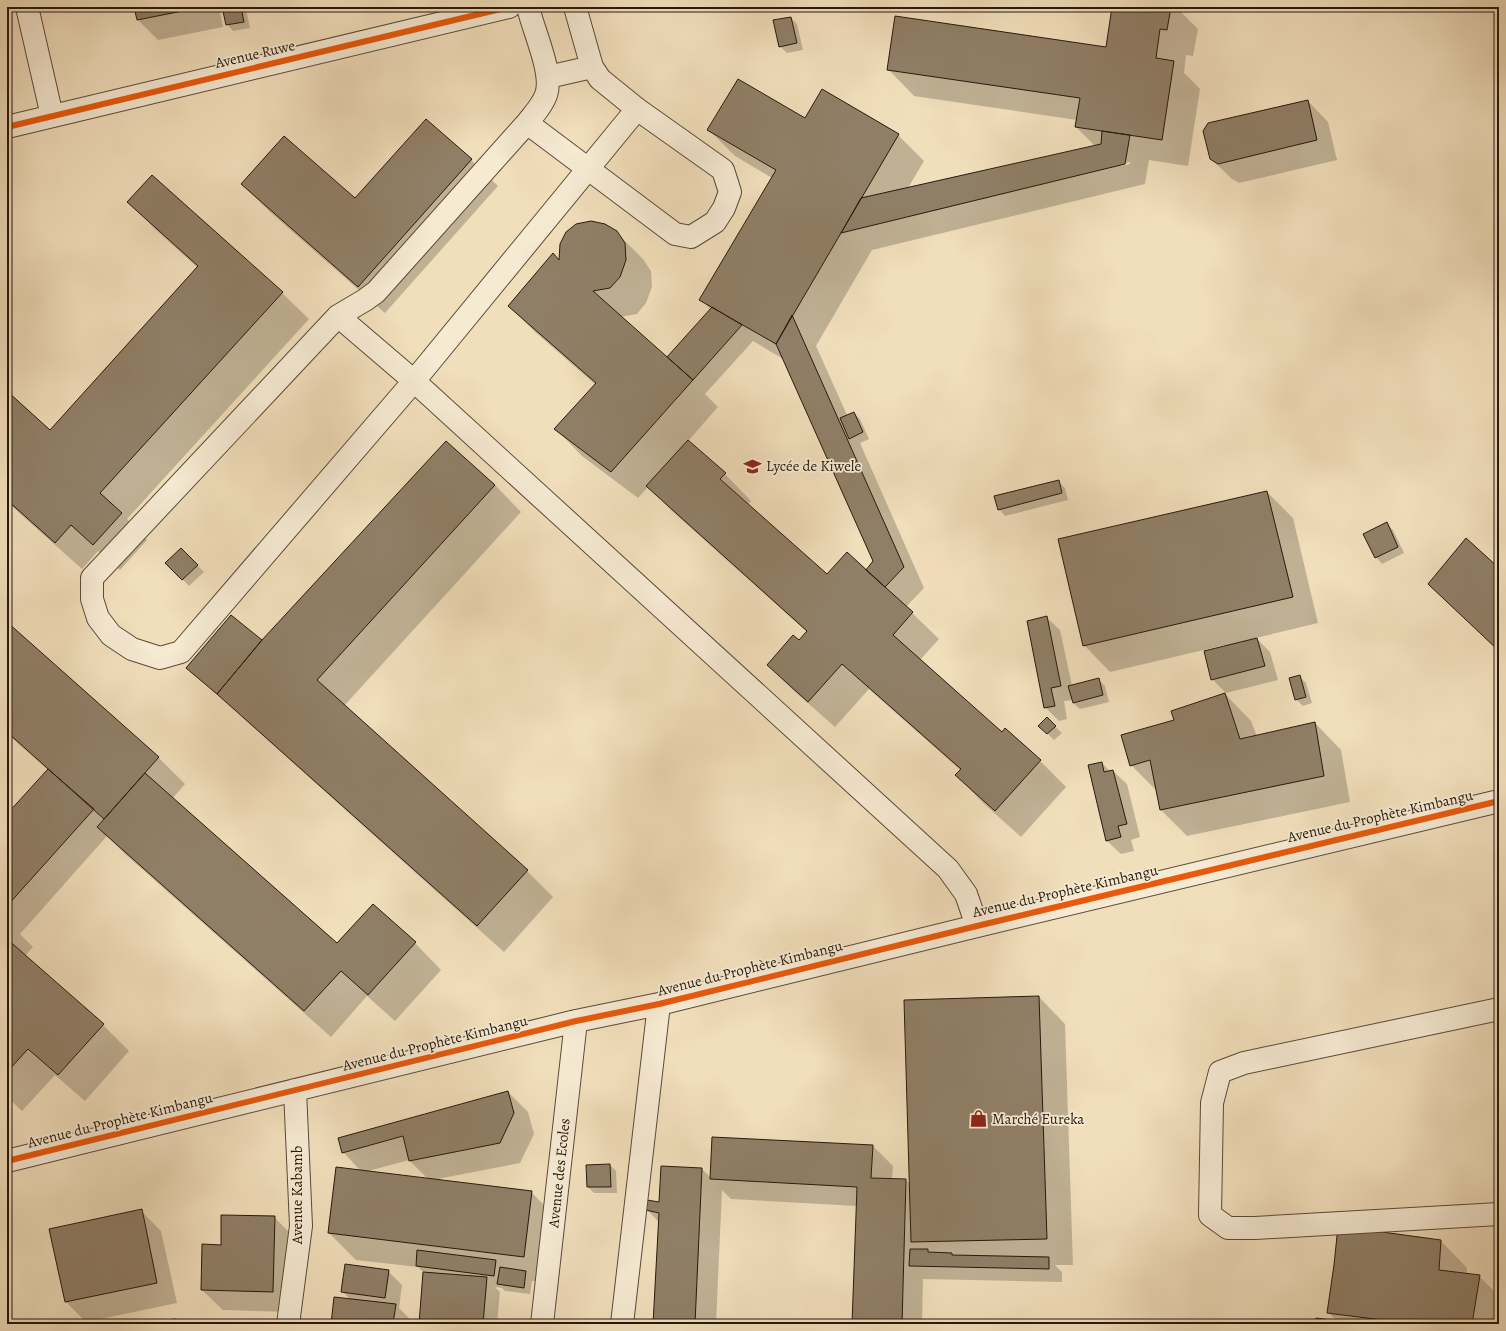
<svg xmlns="http://www.w3.org/2000/svg" width="1506" height="1331" font-family="Alegreya,serif">
  <style>
    .shadow { fill: #0003; fill-rule: evenodd }
    .building { fill: #907f67; stroke: #27190c }
    .lines { fill: none; stroke-linecap: round; stroke-linejoin: round }
    .minor-casing { stroke: #5a4a38; stroke-width: 24 }
    .minor { stroke: #f6ead3; stroke-width: 22 }
    .cycleway-casing { stroke: #f6ead3; stroke-width: 8 }
    .cycleway { stroke: #e8590c; stroke-width: 6 }
    .labels { text-anchor: middle; stroke-width: 3.5; stroke-linejoin: round; paint-order: stroke }
    .street-label { font-size: 15px; fill: #27190c; stroke: #f6ead3 }
    .poi-label { font-size: 15px; fill: #27190c; stroke: #f6ead3; text-anchor: start }
  </style>
  <rect width="100%" height="100%" fill="#f1debb"/>
  <filter id="stains"><feTurbulence type="fractalNoise" baseFrequency=".005" numOctaves="4"/><feColorMatrix values="0 0 0 0 .2 0 0 0 0 .09 0 0 0 0 .02 0 0 0 .5 -.17"/></filter>
  <radialGradient id="worn" r=".72"><stop offset=".6" stop-color="#630" stop-opacity="0"/><stop offset="1" stop-color="#630" stop-opacity=".3"/></radialGradient>
  <!-- shadow -->
  <path class="shadow" d="M135 7H219L223 27 158 40 138 20Z
    M224 7H245L246 9 250 28 233 31 227 24Z
    M1113 7H1176L1198 29 1193 56 1186 55 1184 73 1200 89 1188 166 1149 160 1145 184 872 250 816 346 847 415 854 413 860 419 869 439 860 443 924 588 906 607 939 639 920 660 1002 733 1040 761 1066 787 1021 837 982 802 956 775 961 771 869 689 835 727 794 691 768 665 799 642 807 632 673 512 648 487 638 498 582 456 556 429 596 385 535 332 509 306 553 254 560 261 616 232 643 259 651 271 652 287 646 303 637 314 620 317 673 363 711 310 701 299 772 178 735 156 709 130 806 120 898 135 924 161 908 188 1095 146 1076 127 1077 120 914 96 888 69 1107 48ZM1130 162V164L1120 166V164ZM753 341 783 359 874 561 866 571 827 576 747 505 751 501 725 474 688 441 718 407 705 394Z
    M1385 7H1391L1389 10Z
    M1392 7H1405L1401 13Z
    M791 18 797 24 803 50 787 53 780 46Z
    M1308 101 1328 122 1337 160 1239 183 1232 179 1211 159Z
    M426 120 471 160 498 186 385 313 269 211 242 184 355 200Z
    M153 176 282 293 309 319 127 519 147 540 120 570 98 551 82 569 7 502V393L50 431 198 268 155 229 129 202Z
    M446 442 495 485 521 512 344 706 527 871 553 897 504 952 187 668 263 642Z
    M1058 481 1065 488 1068 500 1005 516 999 509Z
    M1267 492 1293 518 1318 623 1256 638 1270 652 1278 680 1226 693 1212 679 1225 647V645L1110 672 1084 645Z
    M1387 524 1393 530 1404 553 1382 564 1376 557Z
    M181 549 204 572 189 586 166 563Z
    M1046 617 1060 630 1072 686 1098 679 1105 686 1109 702 1080 709 1073 703V700L1064 701 1067 719 1059 721 1045 707Z
    M7 624 159 758 185 784 172 799 337 945 373 906 415 943 441 970 395 1021 367 996 331 1037 125 854 107 836 20 934 33 947 25 956 103 1025 129 1051 85 1101 55 1075 22 1111 7 1097V816L48 770 7 734Z
    M1299 676 1306 683 1312 703 1303 706 1296 699Z
    M1225 694 1251 721 1257 736 1315 723 1341 750 1350 802 1187 836 1161 810 1157 791 1131 765 1175 720Z
    M1047 719 1062 733 1054 740 1040 726Z
    M1102 763 1111 772 1113 771 1127 784 1140 837 1131 840 1134 851 1121 854 1107 841Z
    M1039 997 1065 1024 1073 1265H1055L1062 1272V1282L923 1279 922 1324H853L857 1206 731 1199 722 1190 716 1324H654L659 1222 647 1210 660 1204 662 1167 702 1169 711 1178 873 1146 893 1166 892 1179 906 1180 910 1184Z
    M508 1092 528 1112 534 1134 520 1163 432 1180 531 1192 558 1219 550 1283 532 1281 530 1294 505 1291 502 1288 495 1287 500 1292 497 1324H420L424 1273 418 1267 356 1260 329 1233 362 1172 343 1152ZM409 1160 429 1180 365 1172Z
    M610 1165 616 1171 617 1193H594L588 1187Z
    M141 1211 161 1231 177 1303 86 1322 66 1302Z
    M274 1217 294 1237 293 1312 223 1310 202 1290 203 1245 222 1246Z
    M1339 1228 1441 1241 1467 1268V1274L1479 1276 1499 1296V1324H1317L1338 1322 1328 1312Z
    M388 1271 402 1285 399 1308 409 1318 408 1324H332L350 1299 342 1291Z"/>
  <!-- building -->
  <path class="building" d="M134 7H203L137 20Z
    M222 7H241L244 22 226 25Z
    M1112 7H1171L1167 30 1160 29 1156 58 1174 61 1162 140 1075 127 1080 98 887 70 895 16 1106 47Z
    M791 17 797 43 779 47 773 20Z
    M738 79 805 118 822 89 899 134 776 344 699 300 776 170 707 130Z
    M1308 100 1317 140 1218 164 1210 159 1203 131 1208 123Z
    M426 119 472 159 358 287 241 184 284 136 355 198Z
    M1102 131 1130 135 1125 164 841 233 861 198 1101 144Z
    M152 175 283 292 100 493 122 513 93 545 71 525 55 543 7 500V391L50 430 198 266 127 202Z
    M591 221 605 224 617 231 625 243 626 260 620 277 610 288 593 291 693 380 611 472 554 429 596 383 508 306 553 253 559 260 560 244 566 232 576 224Z
    M712 307 742 325 693 380 667 357Z
    M792 315 904 567 885 587 866 570 873 561 776 344Z
    M854 412 863 432 849 439 840 418Z
    M688 440 726 473 720 479 827 574 847 552 885 587 913 612 893 635 1002 732 1005 728 1041 760 995 811 955 775 961 769 842 664 808 702 767 665 793 635 799 640 807 631 646 486Z
    M446 441 495 485 317 680 528 870 477 926 217 694 262 640Z
    M1059 480 1062 493 998 510 994 496Z
    M1267 491 1293 597 1083 646 1058 539Z
    M1387 522 1398 547 1375 558 1363 534Z
    M1466 538 1499 568V651L1428 584Z
    M181 548 198 565 182 580 165 563Z
    M231 615 262 640 217 694 186 668Z
    M1047 616 1061 686 1051 688 1055 706 1044 708 1027 621Z
    M7 622 159 757 104 819 7 732Z
    M1257 638 1265 666 1211 680 1204 651Z
    M1300 675 1306 697 1295 700 1289 678Z
    M1099 678 1103 695 1073 703 1068 686Z
    M1225 693 1240 739 1315 722 1324 776 1160 810 1150 760 1130 766 1121 735 1174 720 1171 711Z
    M1047 717 1056 726 1047 734 1038 726Z
    M1102 762 1104 772 1113 770 1127 824 1118 826 1121 837 1106 841 1088 765Z
    M48 769 94 809 7 906V814Z
    M145 773 337 943 373 904 416 942 368 995 341 971 304 1011 97 827Z
    M7 939 104 1024 58 1075 28 1049 7 1072Z
    M1039 996 1047 1239 911 1242 904 1000Z
    M508 1091 514 1113 500 1143 409 1161 403 1136 342 1153 338 1138Z
    M712 1137 873 1145 871 1178 906 1179 902 1324H852L857 1187 710 1179Z
    M610 1164 611 1187H587L586 1165Z
    M661 1166 702 1168 695 1324H653L659 1213 646 1210 647 1200 659 1202Z
    M336 1167 532 1191 524 1257 328 1233Z
    M142 1209 157 1283 65 1302 49 1229Z
    M221 1215 275 1216 273 1292 201 1290 202 1244 221 1245Z
    M1338 1226 1441 1240 1439 1270 1480 1275 1472 1324H1414L1327 1313 1334 1265Z
    M910 1249H928V1252L952 1253V1255L1049 1257V1269L909 1266Z
    M417 1250 496 1260 494 1276 416 1266Z
    M345 1264 389 1270 385 1298 341 1292Z
    M500 1267 526 1271 524 1288 497 1284Z
    M423 1272 487 1277 483 1324H419Z
    M334 1297 396 1304 393 1324H331Z
    M1316 1318 1361 1324H1316Z
    M173 1319 217 1324H173Z
    M111 1320 142 1324H111Z"/>
  <g class="lines">
    <defs>
      <path id="minor" d="M27 7 52 116
        M528 7C533 30 554 74 546 95 542 106 534 114 527 123L376 292 365 300 338 316 92 578V599L98 618 111 635 132 649 160 658 181 652 414 381 637 109
        M548 77 592 67
        M527 123 675 234 691 237 715 222 724 208 730 192 723 170 637 109 600 79 592 67 575 7
        M7 127 509 7
        M338 316 414 381 948 869 966 894 977 926
        M1499 1009 1244 1063 1220 1072 1212 1103 1210 1215 1228 1228H1255L1499 1214
        M7 1161 576 1021 659 1004 977 926 1499 801
        M288 1324 301 1226 295 1090
        M542 1324 576 1021
        M622 1324 659 1004"/>
    </defs>
    <!-- minor casing -->
    <use href="#minor" class="minor-casing"/>
    <!-- minor -->
    <use href="#minor" class="minor"/>
    <defs>
      <path id="cycleway" d="M7 127 509 7
        M7 1161 576 1021 659 1004 977 926 1499 801"/>
    </defs>
    <!-- cycleway casing -->
    <use href="#cycleway" class="cycleway-casing"/>
    <!-- cycleway -->
    <use href="#cycleway" class="cycleway"/>
  </g>
  <!-- icons -->
  <defs>
    <symbol id="school-bare" viewBox="-9 -9 18 18"><path d="M0-5L7-2L0 1L-7-2ZM-4 1L0 2.5L4 1V4Q0 6-4 4Z" fill="#8f2418" stroke="#f6ead3" stroke-width="2.5" paint-order="stroke"/></symbol>
    <symbol id="shop-bare" viewBox="-9 -9 18 18"><path d="M-5-2.5h2.3a2.7 3.5 0 0 1 5.4 0H5L5.5 6h-11ZM-1.5-2.5h3a1.5 2.3 0 0 0-3 0Z" fill="#8f2418" stroke="#f6ead3" stroke-width="2.5" paint-order="stroke"/></symbol>
  </defs>
  <g fill-rule="evenodd">
    <use href="#school-bare" x="740" y="454" width="25" height="25"/>
    <use href="#shop-bare" x="966" y="1106" width="25" height="25"/>
  </g>
  <g class="labels">
    <!-- street labels -->
    <g class="street-label">
      <text transform="translate(255 54) rotate(-13)" y="5">Avenue Ruwe</text>
      <text transform="translate(1380 816) rotate(-13)" y="5">Avenue du Prophète Kimbangu</text>
      <text transform="translate(1065 891) rotate(-13)" y="5">Avenue du Prophète Kimbangu</text>
      <text transform="translate(750 968) rotate(-14)" y="5">Avenue du Prophète Kimbangu</text>
      <text transform="translate(435 1043) rotate(-14)" y="5">Avenue du Prophète Kimbangu</text>
      <text transform="translate(120 1120) rotate(-14)" y="5">Avenue du Prophète Kimbangu</text>
      <text transform="translate(559 1173) rotate(-84)" y="5">Avenue des Ecoles</text>
      <text transform="translate(297 1195) rotate(-90)" y="5">Avenue Kabamb</text>
    </g>
    <!-- poi labels -->
    <g class="poi-label">
      <text x="766" y="471">Lycée de Kiwele</text>
      <text x="992" y="1124">Marché Eureka</text>
    </g>
  </g>
  <!-- margin -->
  <rect width="1506" height="1331" fill="none" stroke="#f1debb" stroke-width="24"/>
  <rect x="8" y="8" width="1490" height="1315" fill="none" stroke="#27190c" stroke-width="2"/>
  <rect x="12" y="12" width="1482" height="1307" fill="none" stroke="#27190c"/>
  <rect width="100%" height="100%" filter="url(#stains)"/>
  <rect width="100%" height="100%" fill="url(#worn)"/>
</svg>
